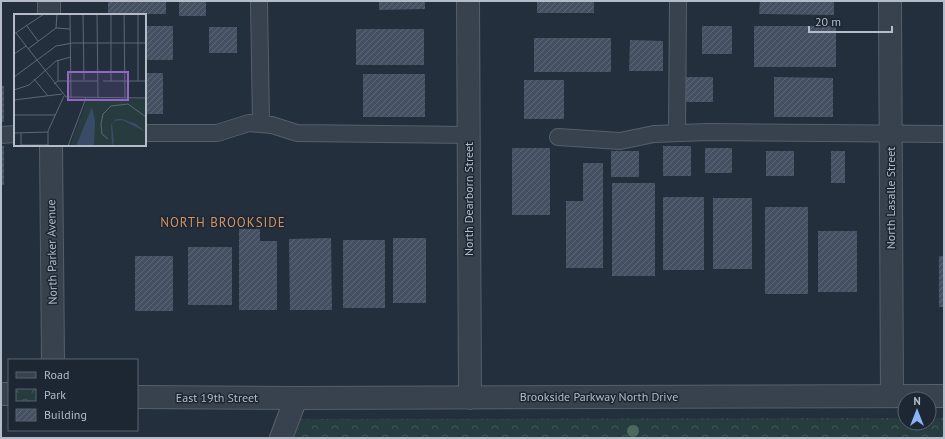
<svg xmlns="http://www.w3.org/2000/svg" width="945" height="439" font-family="'PT Sans',sans-serif">
  <style>
    .park { fill: url(#park-crowns) }
    .building { fill: url(#building-hatch) }
    .lines { fill: none; stroke-linecap: round; stroke-linejoin: round }
    .lane-casing { stroke: #565f6c; stroke-width: 18 }
    .street-casing { stroke: #565f6c; stroke-width: 24 }
    .lane { stroke: #38414e; stroke-width: 16 }
    .street { stroke: #38414e; stroke-width: 22 }
    .tree { fill: #4b6a5d }
    .labels { text-anchor: middle; stroke-width: 3; stroke-linejoin: round; paint-order: stroke }
    .street-label { font-size: 12px; fill: #b4bcc9; stroke: #1d2633 }
    .neighbourhood-label { font-size: 13px; letter-spacing: 1px; fill: #d59563; stroke: #1d2633 }
    .inset-road { fill: none; stroke: #5e6776; stroke-width: 1 }
    .view { fill: #9266c3; fill-opacity: 0.15; stroke: #9266c3; stroke-width: 2 }
    .inset-edge { fill: none; stroke: #b4bcc9; stroke-width: 2 }
  </style>
  <defs>
    <pattern id="park-crowns" width="20" height="18" patternUnits="userSpaceOnUse"><rect width="20" height="18" fill="#263c3f"/><path d="M2 6a3 3 0 1 1 6 0M12 15a3 3 0 1 1 6 0" fill="none" stroke="#435659"/></pattern>
    <pattern id="building-hatch" width="6" height="6" patternUnits="userSpaceOnUse"><rect width="6" height="6" fill="#455162"/><path d="M-1 1l2-2M0 6l6-6M5 7l2-2" fill="none" stroke="#5d6877"/></pattern>
  </defs>
  <rect width="100%" height="100%" fill="#242f3e"/>
  <!-- park -->
  <path class="park" d="M905 418V423H929V418H944V438H294L301 419Z"/>
  <!-- building -->
  <path class="building" d="M108 1H166V14H108Z
    M179 1H206V16H179Z
    M379 1H425V9L379 10Z
    M537 1H594V13H537Z
    M760 1H834V15L759 14Z
    M145 26H173V60H145Z
    M702 26H732V54H702Z
    M754 26H836V67H754Z
    M209 27H237V53H209Z
    M356 29H424V65H356Z
    M534 38H611V72H534Z
    M630 40 663 41V71H629Z
    M145 73H163V114H145Z
    M363 74H425V117H363Z
    M685 77H713V102H685Z
    M774 77 833 78V117H774Z
    M524 80H564V119H524Z
    M1 86H4V122H1Z
    M1 146H4V185H1Z
    M663 146H691V176H663Z
    M512 148H550V215H512Z
    M705 148H732V173H705Z
    M611 151H639V177H611Z
    M766 151H794V176H766Z
    M831 151H845V183H831Z
    M583 163H603V268H566V201H583Z
    M612 183H655V276H612Z
    M663 197H704V270H663Z
    M713 198H752V269H713Z
    M765 207H808V294H765Z
    M239 229H260V241H277V310H239Z
    M818 231H857V292H818Z
    M331 238 332 310H290L289 239Z
    M393 238H426V303H393Z
    M343 240H385V308H343Z
    M188 247H232V305H188Z
    M135 256H173V311H135Z
    M939 256H944V307H939Z"/>
  <g class="lines">
    <defs>
      <path id="lane" d="M259 1 261 124
        M145 133H217L249 123 272 125 297 133 469 135
        M677 133 678 1
        M1 135 15 134
        M558 137 620 141 654 134 708 132 944 134"/>
      <path id="street" d="M49 1V15
        M468 1 470 398
        M890 1 892 396
        M51 145 53 360
        M1 394H9
        M137 397 296 398 944 396
        M281 438 296 398"/>
    </defs>
    <!-- lane casing -->
    <use href="#lane" class="lane-casing"/>
    <!-- street casing -->
    <use href="#street" class="street-casing"/>
    <!-- lane -->
    <use href="#lane" class="lane"/>
    <!-- street -->
    <use href="#street" class="street"/>
  </g>
  <!-- trees -->
  <circle class="tree" cx="633" cy="431" r="6"/>
  <g class="labels">
    <!-- street labels -->
    <g class="street-label">
      <text transform="translate(891 198) rotate(-90)" y="4">North Lasalle Street</text>
      <text transform="translate(469 199) rotate(-90)" y="4">North Dearborn Street</text>
      <text transform="translate(52 252) rotate(-91)" y="4">North Parker Avenue</text>
      <text x="599" y="401">Brookside Parkway North Drive</text>
      <text x="217" y="402">East 19th Street</text>
    </g>
    <!-- neighbourhood labels -->
    <g class="neighbourhood-label">
      <text x="223" y="227">NORTH BROOKSIDE</text>
    </g>
  </g>
  <!-- overview -->
  <g transform="translate(14 14)">
    <rect width="132" height="132" fill="#242f3e"/>
    <path d="M73 85H132V132H56Z" fill="#263c3f"/>
    <path d="M78 93 81 107 80 132H62ZM102 105H108L122 110 132 118 108 106 101 107 98 110 100 128 98 132 97 111Z" fill="#394c67"/>
    <path class="inset-road" d="M56 0 57 84M69 0 70 66M83 0 84 84M97 0V67M110 0 111 84M124 0V67M13 12 24 27M42 14 56 15M2 19 52 83 132 84M0 20 30 0M14 35 42 14 43 0M0 40 12 32M0 63 42 32 59 29H132M20 65 34 82M44 67V46M89 67H132M40 70 44 67H84M0 76 15 71 42 47 57 43M0 86 48 80M0 101H41M0 119 34 118M7 119V132M94 125 88 120 87 110 89 100 97 92 114 90 132 103M7 131H34M34 132V117L50 82M54 132 72 84"/>
    <path class="view" d="M54 58H114V86H54Z"/>
    <rect width="132" height="132" class="inset-edge"/>
  </g>
  <!-- border -->
  <rect width="945" height="439" fill="none" stroke="#b4bcc9" stroke-width="4"/>
  <!-- legend -->
  <rect x="8" y="359" width="130" height="72" fill="#1d2633" stroke="#59626f"/>
  <rect x="16" y="372" width="20" height="6" fill="#38414e" stroke="#59626f"/>
  <text x="44" y="379" font-size="12" fill="#b4bcc9">Road</text>
  <rect x="16" y="389" width="20" height="12" fill="url(#park-crowns)" stroke="#59626f"/>
  <text x="44" y="399" font-size="12" fill="#b4bcc9">Park</text>
  <rect x="16" y="409" width="20" height="12" fill="url(#building-hatch)" stroke="#59626f"/>
  <text x="44" y="419" font-size="12" fill="#b4bcc9">Building</text>
  <!-- north arrow -->
  <g transform="translate(917 411)"><circle r="19" fill="#1d2633" stroke="#59626f"/>
  <path d="M0-3L7 15L0 10L-7 15Z" fill="#8ab4f8"/>
  <text y="-6" font-size="11" font-weight="bold" text-anchor="middle" fill="#b4bcc9">N</text>
  </g>
  <!-- scale -->
  <path d="M809 26v6h83v-6" fill="none" stroke="#b4bcc9" stroke-width="2"/>
  <text x="815" y="26" font-size="12" fill="#b4bcc9" stroke="#1d2633" stroke-width="3" paint-order="stroke">20 m</text>
</svg>
